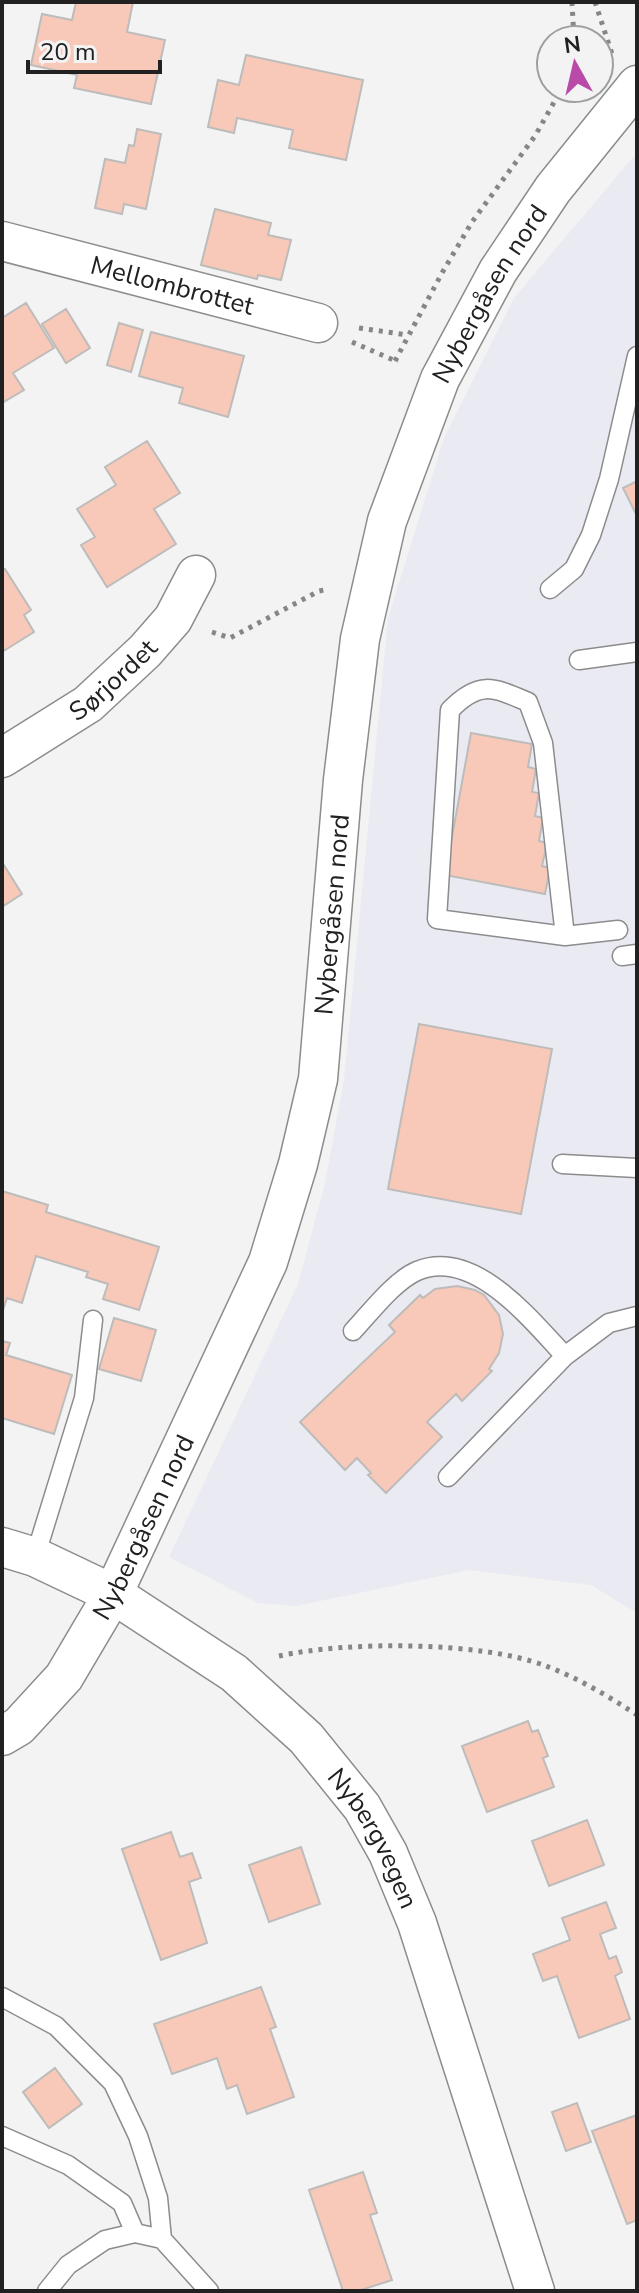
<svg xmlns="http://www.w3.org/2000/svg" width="639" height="2293" font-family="'Nunito Sans',sans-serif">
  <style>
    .built { fill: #eaeaf3 }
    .building { fill: #f8c9b8; stroke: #bdbcbb; stroke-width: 2 }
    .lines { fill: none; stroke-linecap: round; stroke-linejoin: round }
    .lane-casing { stroke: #8c8c8d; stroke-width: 21 }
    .street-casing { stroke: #8c8c8d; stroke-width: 41 }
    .path { stroke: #868687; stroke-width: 5; stroke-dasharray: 4 6; stroke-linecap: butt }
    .lane { stroke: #fff; stroke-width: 18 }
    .street { stroke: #fff; stroke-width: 38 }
    .labels { text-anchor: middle; stroke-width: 7; stroke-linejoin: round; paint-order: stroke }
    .street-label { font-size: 26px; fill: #212122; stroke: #f3f3f4 }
  </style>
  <rect width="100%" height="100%" fill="#f3f3f4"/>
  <!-- built -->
  <path class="built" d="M634 156 637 159V1613L591 1585 469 1570 296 1606 258 1603 169 1557 298 1284 325 1183 344 1080 388 618 444 438 514 298Z"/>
  <!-- building -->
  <path class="building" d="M76 2H133L127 32 165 40 151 104 74 88 77 75 31 65 42 14 72 20Z
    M246 55 363 80 346 160 289 148 293 130 237 118 234 133 208 127 218 80 239 85Z
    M137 129 161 134 146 209 124 204 122 214 95 208 105 159 125 163 129 145 134 146Z
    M215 209 271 223 268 235 291 240 281 280 258 275 257 279 201 265Z
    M26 303 54 348 13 373 24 390 2 403V318Z
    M66 309 90 348 66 363 42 324Z
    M119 323 143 330 131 372 107 365Z
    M151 332 244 356 228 417 179 403 183 388 139 376Z
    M147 441 180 493 154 509 176 544 107 587 81 545 95 537 77 509 116 485 105 467Z
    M637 481V516L623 488Z
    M5 569 31 610 24 615 34 632 2 652V571Z
    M471 733 532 744 528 767 536 769 532 792 539 793 535 816 543 818 539 841 547 843 542 866 550 868 545 894 445 875Z
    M2 862 22 894 2 907Z
    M419 1024 552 1049 521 1214 388 1189Z
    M2 1191 48 1205 46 1212 159 1247 139 1310 103 1299 108 1284 86 1277 88 1272 36 1256 22 1303 7 1298 2 1313Z
    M457 1286 475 1290 484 1295 499 1315 503 1334 499 1353 489 1369 492 1371 462 1401 456 1394 427 1422 442 1437 386 1493 368 1475 371 1473 357 1458 345 1470 300 1422 395 1332 389 1325 420 1295 423 1298 435 1289Z
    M114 1318 156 1330 141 1381 99 1369Z
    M2 1341 10 1343 6 1355 72 1375 54 1434 2 1418Z
    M528 1721 532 1732 538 1730 548 1756 543 1758 554 1787 487 1812 462 1746Z
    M587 1820 604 1865 549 1886 532 1841Z
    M171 1832 180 1857 192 1853 201 1878 189 1882 207 1943 161 1960 122 1849Z
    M301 1847 320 1904 269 1922 249 1865Z
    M606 1902 616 1928 600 1934 609 1959 616 1956 622 1972 615 1976 630 2019 579 2038 557 1976 543 1981 533 1954 570 1940 562 1918Z
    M261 1987 276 2027 270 2029 294 2097 247 2114 237 2085 227 2089 217 2058 172 2074 154 2024Z
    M55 2068 82 2104 49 2128 23 2092Z
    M577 2103 591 2142 566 2151 552 2112Z
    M637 2115V2220L627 2224 592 2131Z
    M363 2172 377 2213 370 2215 392 2280 358 2291H343L309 2190Z"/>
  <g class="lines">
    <defs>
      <path id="lane" d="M550 589 574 569 591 535 609 479 637 356
        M579 660 637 652
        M565 936 543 743 528 702C493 687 479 680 450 710L437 919 565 936 618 930
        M622 956 637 954
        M562 1164 637 1168
        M353 1331C370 1313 394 1281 417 1271 474 1247 531 1320 565 1356
        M448 1477 565 1356 609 1323 637 1316
        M35 1557 84 1398 93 1320
        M2 1997 56 2026 113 2083 138 2136 158 2198 162 2239
        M2 2136 68 2165 122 2203 135 2233
        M47 2291 68 2265 105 2240 135 2233 162 2239 209 2291"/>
      <g id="street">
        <path id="s1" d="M2 241 318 323"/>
        <path id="s2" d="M2 758 88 704 145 651 173 619 196 575"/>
        <path id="s3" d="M2 1547 35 1557 113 1594 234 1673 306 1738 362 1807 388 1853 417 1923 535 2291"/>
        <path id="s4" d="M2 1736 19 1726 64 1677 113 1594 268 1262 298 1164 318 1079 343 780 360 639 387 521 440 379 498 271 553 189 637 85"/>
      </g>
    </defs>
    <!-- lane casing -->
    <use href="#lane" class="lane-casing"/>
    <!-- street casing -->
    <use href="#street" class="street-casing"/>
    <!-- path -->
    <path class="path" d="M572 2 574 40
      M595 2 612 54
      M359 328 408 335
      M352 342 398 362
      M395 361 442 273 472 222 535 136 562 88
      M212 632 230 638 319 591 329 589
      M279 1656C347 1641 481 1641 546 1666 578 1678 608 1696 637 1715"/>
    <!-- lane -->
    <use href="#lane" class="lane"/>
    <!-- street -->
    <use href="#street" class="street"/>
  </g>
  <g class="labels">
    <!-- street labels -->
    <g class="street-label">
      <text dy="9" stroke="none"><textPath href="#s1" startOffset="176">Mellombrottet</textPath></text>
      <text dy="9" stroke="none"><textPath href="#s4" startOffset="1552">Nybergåsen nord</textPath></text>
      <text dy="9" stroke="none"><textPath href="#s2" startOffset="136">Sørjordet</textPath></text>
      <text dy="9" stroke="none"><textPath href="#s4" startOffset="904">Nybergåsen nord</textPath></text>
      <text dy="9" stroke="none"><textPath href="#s4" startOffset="256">Nybergåsen nord</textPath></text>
      <text dy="9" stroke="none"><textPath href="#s3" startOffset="484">Nybergvegen</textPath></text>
    </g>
  </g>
  <!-- border -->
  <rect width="639" height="2293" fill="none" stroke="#212122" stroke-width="8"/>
  <!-- north arrow -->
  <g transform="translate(575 64) rotate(352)"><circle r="38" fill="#f3f3f4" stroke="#9f9fa0" stroke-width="2"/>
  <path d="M0-6L14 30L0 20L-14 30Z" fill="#b94aa8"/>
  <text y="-12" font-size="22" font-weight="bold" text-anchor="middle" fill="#212122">N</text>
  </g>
  <!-- scale -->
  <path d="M28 60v12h132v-12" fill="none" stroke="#212122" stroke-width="4"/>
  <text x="40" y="60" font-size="24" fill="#212122" stroke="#f3f3f4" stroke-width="6" paint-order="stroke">20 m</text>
</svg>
